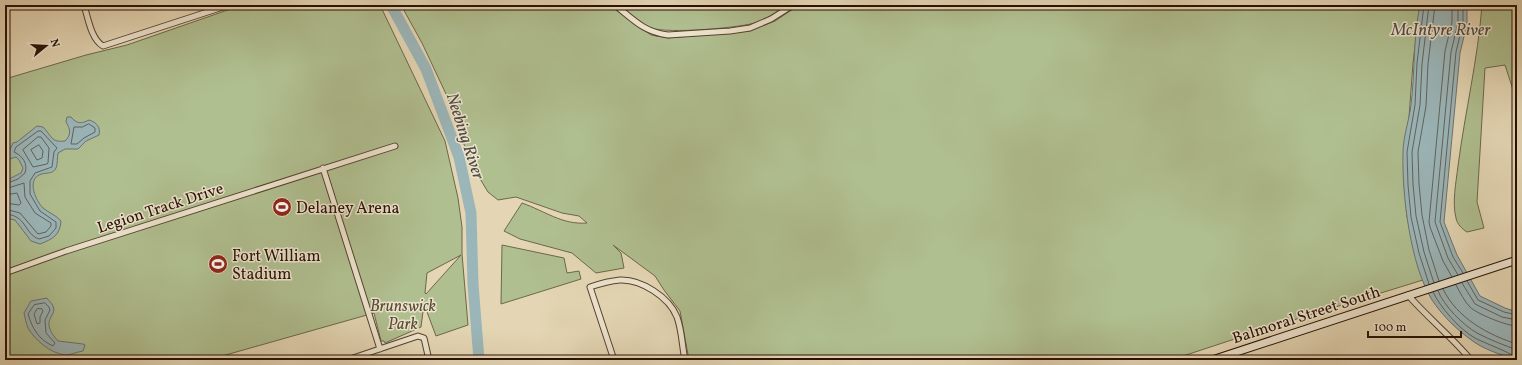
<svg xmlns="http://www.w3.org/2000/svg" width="1522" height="365" font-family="Vollkorn,serif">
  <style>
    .green { fill: #b0bf90; stroke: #6c674a; fill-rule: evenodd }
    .water { fill: #9bb6b9; stroke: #6d7370 }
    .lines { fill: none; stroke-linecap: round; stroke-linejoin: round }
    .shore { stroke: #62625e; stroke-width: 1 }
    .river { stroke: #9bb6b9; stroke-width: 11 }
    .street-casing { stroke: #57412f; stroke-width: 7 }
    .secondary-casing { stroke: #280f03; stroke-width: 9 }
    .street { stroke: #ede4ce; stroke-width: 5 }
    .secondary { stroke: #ede4ce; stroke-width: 7 }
    .labels { text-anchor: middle; stroke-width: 3; stroke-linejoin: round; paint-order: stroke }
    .street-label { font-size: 16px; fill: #280f03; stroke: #ede4ce }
    .poi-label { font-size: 16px; fill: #280f03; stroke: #ede4ce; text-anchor: start }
    .park-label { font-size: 16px; font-style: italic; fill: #584d34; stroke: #ede4ce }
    .water-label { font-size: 17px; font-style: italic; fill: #504943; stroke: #ede4ce }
  </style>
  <rect width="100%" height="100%" fill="#e4d6b4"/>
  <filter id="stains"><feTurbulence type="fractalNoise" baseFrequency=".005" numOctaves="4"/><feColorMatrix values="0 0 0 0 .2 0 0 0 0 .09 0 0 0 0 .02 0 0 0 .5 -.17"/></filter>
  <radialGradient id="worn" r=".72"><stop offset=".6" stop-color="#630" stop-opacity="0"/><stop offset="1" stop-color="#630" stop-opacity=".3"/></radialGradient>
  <!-- green -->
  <path class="green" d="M242 5H380L445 141 458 198 462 227V254L468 325 436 336 424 304 421 327 385 343 384 341H381L374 313 208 360H5V79L86 55 127 45ZM461 255 426 294 425 293 427 273Z
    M401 5H609L651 35 668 38 749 31 775 21 799 5H1420L1413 63 1404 185 1407 217 1415 254 1423 280 1274 326 1171 360H689L680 311 664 290 655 276 613 245 621 253 624 268 596 273 572 253 520 239 504 231 522 203C545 211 562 225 587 223L579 216 562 213 516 197 498 200 488 192 468 159 458 122 446 94 422 43Z
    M619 5H787C778 11 769 18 758 22 742 28 666 34 652 28 640 24 628 13 619 5Z
    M1482 5H1517V102L1505 65 1485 68 1477 202 1484 228 1467 232C1462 229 1457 224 1456 218 1452 202 1456 183 1458 166 1465 112 1478 59 1482 5Z
    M502 245 564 258 567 273 579 271 581 279 501 304Z"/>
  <!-- water -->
  <path class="water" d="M1420 5H1467V24L1460 53 1444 222 1457 255 1480 296 1505 308 1517 312V360C1502 355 1482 349 1470 339 1455 328 1442 315 1432 300 1410 264 1402 195 1403 153 1403 137 1409 121 1411 105 1415 72 1413 38 1420 5Z
    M67 117H71C77 124 81 124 89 120 96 122 101 127 99 135L86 141 78 149H65L58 153C57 157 58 164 56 168 53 175 44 172 39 175 27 181 36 201 43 208 49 213 56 215 61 221 60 235 53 239 40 244L31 241 15 220 5 218V181L21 173 23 168 19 160 16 157 9 159 8 154 13 143 17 142 37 126 43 127C52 136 51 143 65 141 71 135 71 130 66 122Z
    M47 298C48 300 52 303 53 306 58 317 38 319 58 341L83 344 85 345 83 351C77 352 70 355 65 355 50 353 35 340 28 328 26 323 25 318 24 313L31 301Z"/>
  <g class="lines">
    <!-- shore -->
    <path class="shore" d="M1424 5 1417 63 1415 105 1407 152 1408 185 1411 217 1419 253 1429 284
      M1429 5 1422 64 1420 105 1412 152 1413 184 1416 216 1424 252 1434 283
      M1435 5 1428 64 1426 106 1418 152 1419 184 1422 215 1429 250 1439 281
      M89 124 95 128V132L84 138 77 144H71L74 127H82Z
      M38 137H41L49 148 48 163 47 164 33 167 23 150Z
      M39 145 43 151 42 158 37 160 31 150Z
      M5 184 18 179 25 173C28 164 23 156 14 152L16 147 38 131H41L57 148 54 152 52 167 35 173 30 181V194L40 211 56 222V228L49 236 39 239C24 234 27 215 5 214
      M5 189 24 183 25 197 35 213 51 223V226L46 232 38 234 20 213 5 209
      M5 195 17 193 21 203 19 205 5 203
      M1463 273 1453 257 1440 222 1456 52 1463 23V5
      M1458 275 1448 258 1435 222 1451 52 1458 23V5
      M1452 277 1443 261 1430 227 1429 222 1445 51 1452 22V5
      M1467 281 1478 300 1504 312 1517 315
      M1462 283 1475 304 1502 317 1517 320
      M1456 285C1460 292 1464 301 1470 307 1477 314 1507 326 1517 326
      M1443 289C1457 318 1488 335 1517 344
      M1438 291C1444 306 1463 325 1477 333 1490 340 1504 345 1517 350
      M1433 292C1440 307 1460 330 1475 338 1482 342 1514 354 1517 358
      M45 303 49 307 50 310 45 320 46 333 55 343 53 346C39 340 32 328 28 314L34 305Z
      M42 309 43 311 40 317V323L37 324 34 314 37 309Z"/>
    <!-- river -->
    <path class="river" d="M391 5 426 69 459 157 471 213 473 284 479 360"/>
    <defs>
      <path id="street" d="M84 5C88 18 91 39 103 46L229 5
        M615 5C634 20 644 32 668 35L730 31 750 28 771 19 793 5
        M323 168 380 349
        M5 273 66 251 395 146
        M1408 295C1428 318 1452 337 1471 360
        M347 360 418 336 424 338 429 360
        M614 360 590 287C599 284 609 281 620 280 641 279 669 297 677 317 682 331 682 346 685 360"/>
      <path id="secondary" d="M1212 360 1517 260"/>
    </defs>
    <!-- street casing -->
    <use href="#street" class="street-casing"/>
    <!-- secondary casing -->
    <use href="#secondary" class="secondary-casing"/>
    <!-- street -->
    <use href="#street" class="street"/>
    <!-- secondary -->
    <use href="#secondary" class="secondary"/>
  </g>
  <!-- icons -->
  <defs>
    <symbol id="stadium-disc" viewBox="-11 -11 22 22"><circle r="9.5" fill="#8f2418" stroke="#ede4ce"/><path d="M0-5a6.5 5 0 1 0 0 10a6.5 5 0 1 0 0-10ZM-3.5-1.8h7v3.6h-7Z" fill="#fff"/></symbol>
  </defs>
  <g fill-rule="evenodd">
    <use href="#stadium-disc" x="271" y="196" width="22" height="22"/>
    <use href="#stadium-disc" x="207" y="253" width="22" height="22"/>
  </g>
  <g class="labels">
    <!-- street labels -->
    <g class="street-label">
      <text transform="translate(160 207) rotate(-18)" y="6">Legion Track Drive</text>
      <text transform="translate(1306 314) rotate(-18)" y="6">Balmoral Street South</text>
    </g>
    <!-- poi labels -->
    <g class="poi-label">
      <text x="296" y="213">Delaney Arena</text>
      <text x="232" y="261">Fort William<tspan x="232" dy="18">Stadium</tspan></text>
    </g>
    <!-- park labels -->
    <g class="park-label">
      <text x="403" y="311">Brunswick<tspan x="403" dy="18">Park</tspan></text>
    </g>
    <!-- water labels -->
    <g class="water-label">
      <text x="1441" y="35">McIntyre River</text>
      <text transform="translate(466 136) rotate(72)" y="6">Neebing River</text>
    </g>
  </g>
  <!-- margin -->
  <rect width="1522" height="365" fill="none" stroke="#e4d6b4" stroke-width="20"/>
  <rect x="6" y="6" width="1510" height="353" fill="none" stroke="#280f03" stroke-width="2"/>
  <rect x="10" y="10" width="1502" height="345" fill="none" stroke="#280f03"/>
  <!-- north arrow -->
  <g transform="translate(46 46) rotate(72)" stroke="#ede4ce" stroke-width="3" paint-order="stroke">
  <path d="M0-3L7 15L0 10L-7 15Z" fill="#280f03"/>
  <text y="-6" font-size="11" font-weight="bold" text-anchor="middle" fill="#280f03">N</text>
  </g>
  <!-- scale -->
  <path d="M1368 331v6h93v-6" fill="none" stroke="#280f03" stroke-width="2"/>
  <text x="1374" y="331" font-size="12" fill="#280f03" stroke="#ede4ce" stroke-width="3" paint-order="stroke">100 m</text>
  <rect width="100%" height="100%" filter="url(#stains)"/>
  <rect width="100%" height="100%" fill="url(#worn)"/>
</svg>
